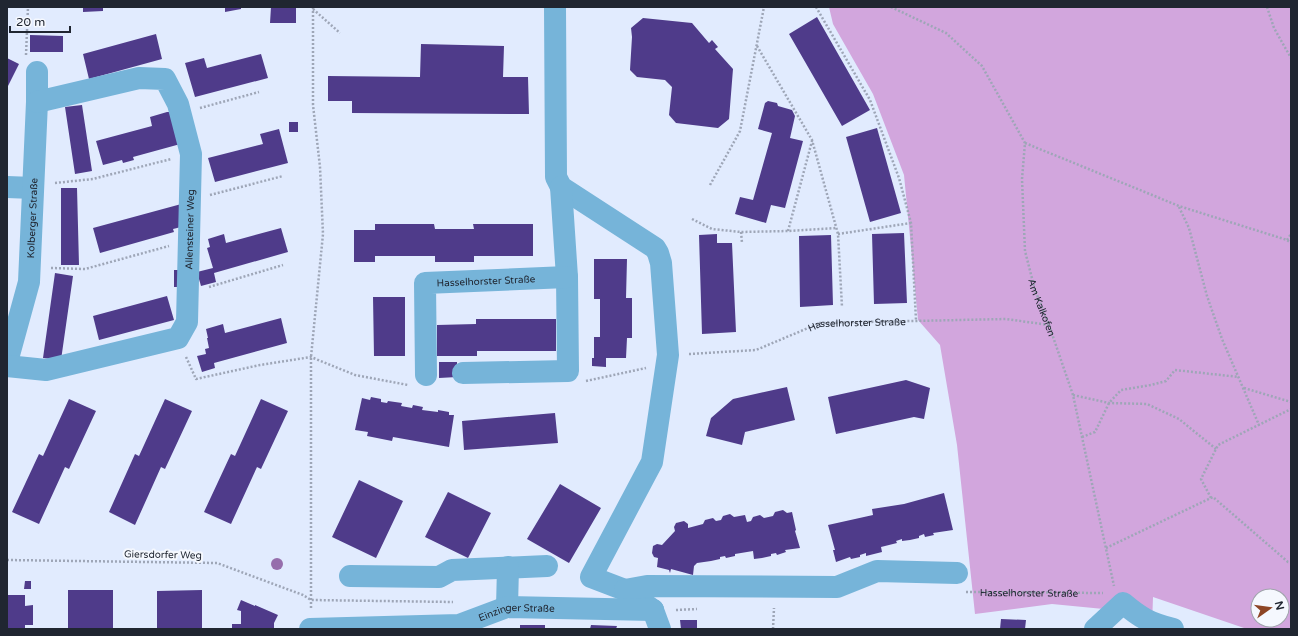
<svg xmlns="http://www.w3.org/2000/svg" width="1298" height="636" font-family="'Varela Round',sans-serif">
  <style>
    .green { fill: #d2a6dd; fill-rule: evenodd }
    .building { fill: #4f3b8a }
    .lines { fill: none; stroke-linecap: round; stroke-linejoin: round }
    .path { stroke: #9ea6b7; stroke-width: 2.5; stroke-dasharray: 2 2; stroke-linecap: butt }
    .minor { stroke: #76b4d9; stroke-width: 22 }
    .tree { fill: #966eac }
    .labels { text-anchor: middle; stroke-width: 4; stroke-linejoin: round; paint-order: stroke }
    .street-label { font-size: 10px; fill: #202631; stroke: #f5f8fe }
  </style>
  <rect width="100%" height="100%" fill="#e1ebfe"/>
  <!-- green -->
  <path class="green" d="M829 7H1291V629H1247L1153 597 1152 626 1114 610 1052 604 975 614 957 445 940 345 918 320 904 175 873 94 833 24ZM1258 596H1282V620H1258Z"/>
  <!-- building -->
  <path class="building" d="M83 7H103V11L83 12Z
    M225 7H241V9L225 12Z
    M271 7 296 8V23H270Z
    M817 17 870 110 842 126 789 34Z
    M643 18 692 23 709 43 712 40 718 47 715 49 733 69 729 119 718 128 676 123 669 115 672 87 665 80 637 77 630 70 632 37 631 28Z
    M156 34 162 59 89 79 83 54Z
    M30 35 63 36V52H30Z
    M421 44 504 46 503 77H528L529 114 352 113V101H328V76L420 77Z
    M261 54 268 78 195 97 185 63 204 58 207 68Z
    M7 58 19 64 7 88Z
    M768 101 777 103 778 106 792 110 795 116 790 138 803 141 785 208 771 205 766 223 735 214 740 197 753 200 772 133 758 129 765 103Z
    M82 105 92 171 75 174 65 107Z
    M167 112H171L184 143 133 157 134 160 123 163 122 160 103 165 96 141 152 126 150 117Z
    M289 122H298V132H289Z
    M877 128 901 213 870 222 846 137Z
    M279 129 288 163 215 182 208 158 263 144 260 134Z
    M61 188H77L79 265H61Z
    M185 203V226L173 229 174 232 100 253 93 228Z
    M375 224H434L435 229H474L473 224H533V256H474V262H435V256H375V262H354V230H375Z
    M281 228 288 252 214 273 216 282 201 286 197 272 213 268 207 248 210 247 208 239 224 234 226 243Z
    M904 233 907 303 874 304 872 234Z
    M717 234V243H732L736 332 702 334 699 235Z
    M831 235 833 305 800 307 799 236Z
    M594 259H627L626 298H632V338H627L626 358H606V367L592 366V358H594V337H600V299H594Z
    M174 270H183V287H174Z
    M55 273 73 276 61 360 43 358Z
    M167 296 174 320 99 340 93 316Z
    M373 297H405V356H374Z
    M281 318 287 343 214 363 215 368 202 372 197 356 206 354 205 349 209 348 207 338H208L206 329 223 324 225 333Z
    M476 319H556V351H477V356H437V325L476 324Z
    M439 362H457V377L439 378Z
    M906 380 930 388 924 419 914 417 836 434 828 397Z
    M787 387 795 420 745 432 742 445 706 436 711 418 733 399Z
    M371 397 381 399V402L387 403 388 401 402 403 401 406 412 408 413 405 423 407 422 410 438 412V410L449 412V415H454L449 447 393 437 392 441 367 436 368 432 355 430 362 398 370 400Z
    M69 399 96 411 69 469 65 467 39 524 12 512 39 454 43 456Z
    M165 399 192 411 165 469 161 467 135 525 109 512 135 454 139 456Z
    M261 399 288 411 261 469 257 467 231 524 204 512 231 454 235 456Z
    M555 413 558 443 464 450 462 421Z
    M359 480 403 501 376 558 332 537Z
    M560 484 601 508 569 563 527 539Z
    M448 492 491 513 468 558 425 537Z
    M944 493 953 530 933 533 934 535 925 537 924 534 919 536V538L910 540 902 541V539L896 541 897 543 881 547 882 552 866 556V553L860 555V557L851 559 850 557 836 562 833 550H835L828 525 873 515 872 509 904 504Z
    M783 510 787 513 792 512 796 530 795 531 800 548 785 550 786 552 777 555 776 553 771 554V556L762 558 754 559 753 551 735 554V556L726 558 725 556 720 557V559L711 561 697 563 694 566 693 575 671 569 670 573 669 570 657 567 658 558 654 557 652 553 653 546 657 544 662 545 675 531 674 527 676 523 684 521 688 524V528L703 524 705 520 713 518 716 521 721 520 723 516 730 514 734 517 745 515 747 522 751 521 753 517 760 515 764 518 773 516 775 512Z
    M25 581H31V589H24Z
    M68 590H113V629H68Z
    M202 590V629H157V591Z
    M7 595H25V606L33 605V625H25V629H7Z
    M241 600 255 606V605L278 615 274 623V629H232V624H241V611L237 610Z
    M1001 619 1026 620 1025 629H1000Z
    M680 620H697V629H681Z
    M520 625H545V629H520Z
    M591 625 617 626 616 629H590Z"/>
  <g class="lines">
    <!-- path -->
    <g class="path">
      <path d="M816 7 870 100 899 178 911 223 916 320"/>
      <path id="s1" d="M891 7 946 33 982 66 1025 143 1022 179 1025 251 1035 290 1049 325 1073 395 1114 586"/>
      <path d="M1267 7 1274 28 1291 58"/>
      <path d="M313 9 340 33"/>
      <path d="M757 46 812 140 838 234 842 307"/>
      <path d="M26 55 28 7"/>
      <path d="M200 108 259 92"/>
      <path d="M1025 143 1179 206 1287 240 1291 243"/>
      <path d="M55 183 93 179 171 159"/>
      <path d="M710 185 740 131 764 7"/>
      <path d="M210 195 283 176"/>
      <path d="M1179 207 1189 228 1207 296 1222 339 1259 425"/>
      <path d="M692 219 712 229 741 232 788 231 837 228"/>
      <path d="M788 231 812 141"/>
      <path d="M741 232 742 243"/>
      <path d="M838 234 911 223"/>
      <path d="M1287 240 1291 234"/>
      <path d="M51 268 85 269 169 246"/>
      <path d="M209 287 283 265"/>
      <path id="s2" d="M689 354 756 350 820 323 1006 319 1049 325"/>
      <path d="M186 357 196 379 260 365 311 357 355 375 408 385"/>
      <path d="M586 381 646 368"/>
      <path d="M1244 388 1291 402"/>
      <path d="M1073 395 1109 403 1147 404 1179 419 1216 449"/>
      <path d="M1082 437 1095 432 1109 403 1121 390 1151 385 1166 381 1175 370 1239 377"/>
      <path d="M1211 498 1201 479 1218 445 1291 409"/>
      <path d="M1106 548 1213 497 1288 562H1291"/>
      <path d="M7 560 217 563 303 595 311 600 453 602"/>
      <path id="s3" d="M966 592 1103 593"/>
      <path d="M311 608V357L323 234 320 167 313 105V7"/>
      <path d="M676 610 697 609"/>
      <path d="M773 629 774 608"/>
    </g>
    <!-- minor -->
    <g class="minor">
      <path d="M555 7 556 177 561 187 655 248 658 253 661 263 668 355 652 462 591 577 625 590 653 610"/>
      <path d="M7 187 33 188"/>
      <path id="s4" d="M7 362 29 282 37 102V72"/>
      <path id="s5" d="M7 366 46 370 178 338 187 322 191 154 178 104 165 79 139 78 37 102"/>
      <path d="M463 373 568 371 567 277 561 187"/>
      <path id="s6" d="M426 375 425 283 567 277"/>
      <path d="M350 576 439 577 452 570 547 566"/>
      <path d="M625 590 647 586 837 587 877 571 957 573"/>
      <path d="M507 607 508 567"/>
      <path d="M653 610 660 629"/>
      <path id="s7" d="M310 629 459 625 507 607 653 610"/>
      <path d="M1095 629 1123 603C1142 619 1150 623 1173 629"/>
    </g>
  </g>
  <!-- trees -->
  <circle class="tree" cx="277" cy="564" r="6"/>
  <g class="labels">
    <!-- street labels -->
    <g class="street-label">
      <text dy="4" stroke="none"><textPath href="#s4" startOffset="147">Kolberger Straße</textPath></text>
      <text dy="4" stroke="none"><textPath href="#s5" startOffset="286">Allensteiner Weg</textPath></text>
      <text dy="4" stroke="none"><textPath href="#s6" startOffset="153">Hasselhorster Straße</textPath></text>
      <text dy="4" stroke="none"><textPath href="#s1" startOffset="365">Am Kalkofen</textPath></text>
      <text dy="4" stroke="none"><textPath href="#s2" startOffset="173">Hasselhorster Straße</textPath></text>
      <text transform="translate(163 554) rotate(1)" y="4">Giersdorfer Weg</text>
      <text dy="4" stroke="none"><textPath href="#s3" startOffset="63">Hasselhorster Straße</textPath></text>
      <text dy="4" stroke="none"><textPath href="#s7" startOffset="209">Einzinger Straße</textPath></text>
    </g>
  </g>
  <!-- border -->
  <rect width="1298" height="636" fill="none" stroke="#202631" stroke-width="16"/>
  <!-- north arrow -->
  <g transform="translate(1270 608) rotate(76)"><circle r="19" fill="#f5f8fe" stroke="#a0a4ac"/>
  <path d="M0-3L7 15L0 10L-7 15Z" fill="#8d4525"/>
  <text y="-6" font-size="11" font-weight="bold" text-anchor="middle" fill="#202631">N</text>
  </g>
  <!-- scale -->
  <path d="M10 26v6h60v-6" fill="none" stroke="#202631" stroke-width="2"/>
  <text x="16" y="26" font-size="12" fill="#202631" stroke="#f5f8fe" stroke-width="3" paint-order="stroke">20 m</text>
</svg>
